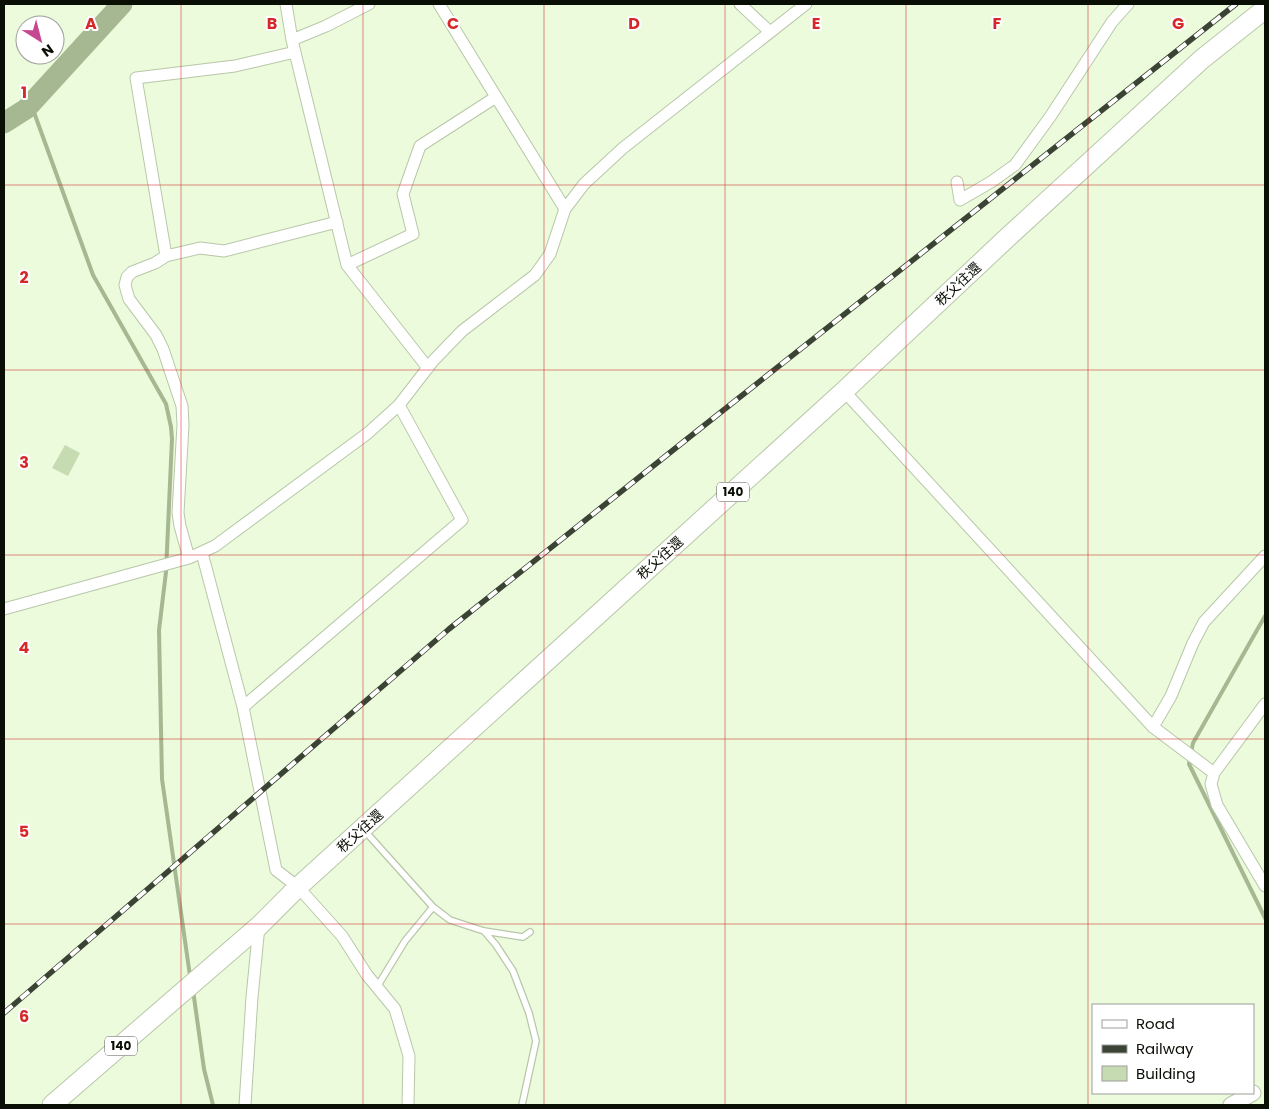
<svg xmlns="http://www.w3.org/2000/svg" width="1269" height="1109" font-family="Poppins,'Noto Sans JP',sans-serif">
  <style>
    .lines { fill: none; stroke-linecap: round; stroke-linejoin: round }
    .stream { stroke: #a5b891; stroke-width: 4 }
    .river { stroke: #a5b891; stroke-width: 21 }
    .building { fill: #c7dbb3 }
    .service-casing { stroke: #b8c7a9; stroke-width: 8 }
    .minor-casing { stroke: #b8c7a9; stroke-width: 13 }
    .tertiary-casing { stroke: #b8c7a9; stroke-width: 17 }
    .trunk-casing { stroke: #b8c7a9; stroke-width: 21 }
    .service { stroke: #fff; stroke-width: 5.5 }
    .minor { stroke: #fff; stroke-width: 11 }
    .tertiary { stroke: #fff; stroke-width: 15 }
    .trunk { stroke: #fff; stroke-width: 19 }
    .rail-casing { stroke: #3b4334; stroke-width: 5.5 }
    .rail { stroke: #fff; stroke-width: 4; stroke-dasharray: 11; stroke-linecap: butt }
    .grid { fill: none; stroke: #d62828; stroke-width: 1; stroke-opacity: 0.55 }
    .labels { text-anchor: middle; stroke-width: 4; stroke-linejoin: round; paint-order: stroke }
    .shield { fill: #fff; stroke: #545750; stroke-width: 1 }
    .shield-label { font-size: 12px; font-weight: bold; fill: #0a0f05 }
    .street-label { font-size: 14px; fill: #0a0f05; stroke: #fff }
    .grid-label { font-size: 16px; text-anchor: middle; font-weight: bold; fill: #d62828; stroke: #fff; stroke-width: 4; stroke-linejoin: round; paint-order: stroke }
  </style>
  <rect width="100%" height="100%" fill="#ebfbdb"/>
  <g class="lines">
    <!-- stream -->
    <path class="stream" d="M31 104 93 275 166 404 171 427 172 439 166 572 159 630 162 779 190 976
      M1265 616 1193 743 1189 764 1265 918
      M193 990 204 1069 213 1105"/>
    <!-- river -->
    <path class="river" d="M4 123 26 109 122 4"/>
  </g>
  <!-- building -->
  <path class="building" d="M65 445 80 453 68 476 52 468Z"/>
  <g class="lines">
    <defs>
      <path id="service" d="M364 830 433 907 450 920 484 931 523 937 530 932
        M484 931 496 945 513 971 529 1013 536 1041 522 1105
        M377 987 405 941 433 907"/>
      <path id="minor" d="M286 4 292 40 347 265 428 368
        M439 4 565 209
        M740 4 770 32
        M292 40 326 26 369 4
        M957 182 960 200 991 182 1015 165 1050 117 1112 22 1128 4
        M166 256 200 248 224 251 337 222
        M347 265 413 234 403 194 420 146 496 97
        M844 391 1153 727 1214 773
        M202 553 243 707 276 870 298 887 342 936 367 975 395 1009 409 1056 408 1105
        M189 558 180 526 178 513 183 425 182 406 163 349 156 335 129 299 125 285 127 277 132 272 155 263 166 256 136 78 235 66 295 52
        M4 609 189 558 215 546 368 433 399 405 433 361 462 331 535 275 550 254 565 209 584 184 623 148 806 4
        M1265 704 1214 773 1211 784 1217 805 1265 886
        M243 707 462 520 399 405
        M1153 727 1171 696 1193 643 1204 622 1265 556
        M245 1105 252 997 259 926"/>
      <path id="tertiary" d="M1231 1105 1253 1093"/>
      <path id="trunk" d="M52 1105 259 926 298 887 844 391 1008 237 1202 59 1265 9"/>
    </defs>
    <!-- service casing -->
    <use href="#service" class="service-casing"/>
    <!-- minor casing -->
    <use href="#minor" class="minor-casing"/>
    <!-- tertiary casing -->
    <use href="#tertiary" class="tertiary-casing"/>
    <!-- trunk casing -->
    <use href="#trunk" class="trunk-casing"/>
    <!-- service -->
    <use href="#service" class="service"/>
    <!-- minor -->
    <use href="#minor" class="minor"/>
    <!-- tertiary -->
    <use href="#tertiary" class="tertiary"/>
    <!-- trunk -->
    <use href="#trunk" class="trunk"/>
    <defs>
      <path id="rail" d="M4 1013 449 629 687 439 1236 4"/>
    </defs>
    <!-- rail casing -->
    <use href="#rail" class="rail-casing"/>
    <!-- rail -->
    <use href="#rail" class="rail"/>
  </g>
  <!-- grid -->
  <path class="grid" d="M181 4V1105M363 4V1105M544 4V1105M725 4V1105M906 4V1105M1088 4V1105M4 185H1265M4 370H1265M4 555H1265M4 739H1265M4 924H1265"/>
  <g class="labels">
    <!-- shield labels -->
    <g class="shield">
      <rect x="717" y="482.5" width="32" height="19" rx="4"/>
      <rect x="105" y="1036.5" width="32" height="19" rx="4"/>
    </g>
    <g class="shield-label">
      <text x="733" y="496">140</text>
      <text x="121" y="1050">140</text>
    </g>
    <!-- street labels -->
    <g class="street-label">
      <text transform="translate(958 284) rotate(-43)" y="5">秩父往還</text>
      <text transform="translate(660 558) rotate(-42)" y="5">秩父往還</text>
      <text transform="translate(360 831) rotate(-42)" y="5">秩父往還</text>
    </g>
  </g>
  <g class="grid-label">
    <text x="91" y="29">A</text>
    <text x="272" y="29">B</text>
    <text x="453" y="29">C</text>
    <text x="634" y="29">D</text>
    <text x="816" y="29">E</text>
    <text x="997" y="29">F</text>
    <text x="1178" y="29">G</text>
    <text x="24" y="98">1</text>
    <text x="24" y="283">2</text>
    <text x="24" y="468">3</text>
    <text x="24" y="653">4</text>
    <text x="24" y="837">5</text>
    <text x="24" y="1022">6</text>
  </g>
  <!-- border -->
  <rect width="1269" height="1109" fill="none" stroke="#0a0f05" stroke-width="10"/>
  <!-- legend -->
  <rect x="1092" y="1004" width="162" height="90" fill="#ffffff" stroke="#9d9f9b"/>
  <rect x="1102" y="1020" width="25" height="8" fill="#ffffff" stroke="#9d9f9b"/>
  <text x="1136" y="1029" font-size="15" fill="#0a0f05">Road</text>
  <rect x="1102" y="1045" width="25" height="8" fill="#3b4334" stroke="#9d9f9b"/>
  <text x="1136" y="1054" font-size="15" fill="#0a0f05">Railway</text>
  <rect x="1102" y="1066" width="25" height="15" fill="#c7dbb3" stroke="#9d9f9b"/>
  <text x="1136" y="1079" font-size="15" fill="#0a0f05">Building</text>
  <!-- north arrow -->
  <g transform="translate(40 40) rotate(144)"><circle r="24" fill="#ffffff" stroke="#9d9f9b"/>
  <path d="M0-4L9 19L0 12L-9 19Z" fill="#c64690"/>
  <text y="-8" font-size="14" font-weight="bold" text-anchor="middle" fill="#0a0f05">N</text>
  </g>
</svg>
